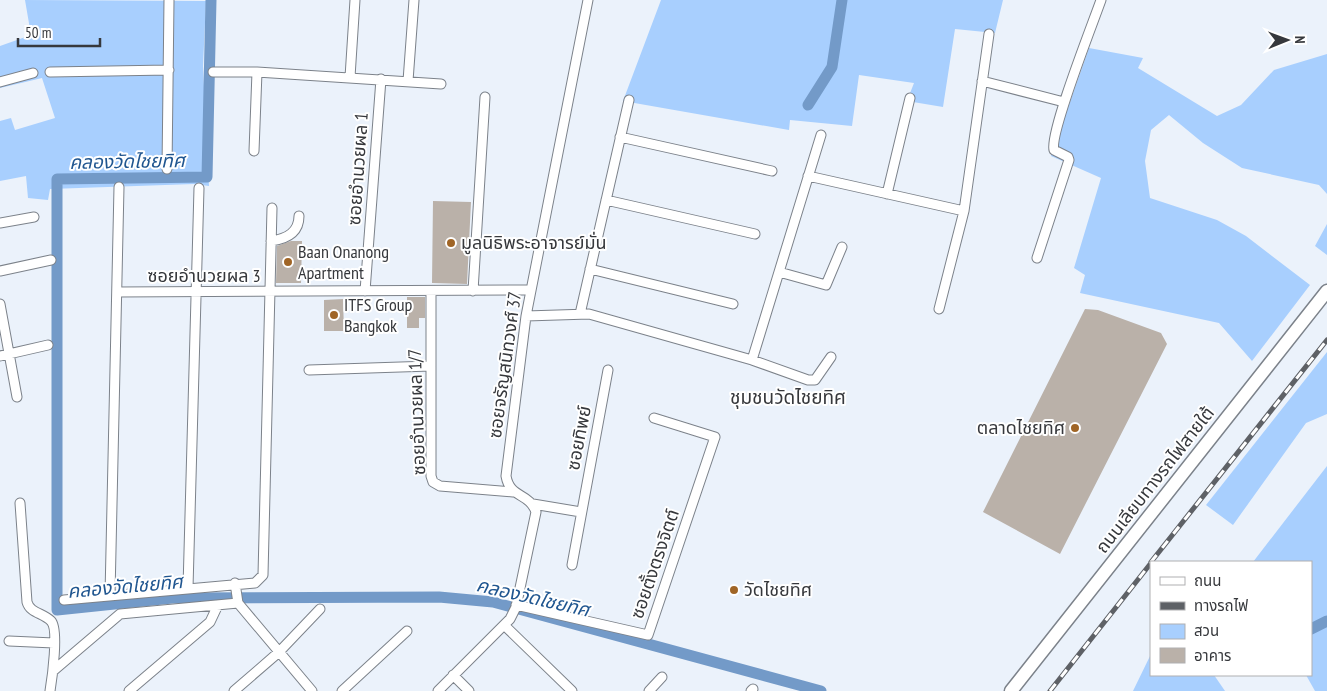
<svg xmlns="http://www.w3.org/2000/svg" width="1327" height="691" font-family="'PT Sans Narrow','Noto Sans Thai',sans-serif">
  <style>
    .green { fill: #a8cffe }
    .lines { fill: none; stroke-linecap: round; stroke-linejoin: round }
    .canal { stroke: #739ac8; stroke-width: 11 }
    .building { fill: #bab1a9 }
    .street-casing { stroke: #7c828a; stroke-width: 11 }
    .secondary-casing { stroke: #7c828a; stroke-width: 15 }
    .street { stroke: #fff; stroke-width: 9 }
    .secondary { stroke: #fff; stroke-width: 12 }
    .rail-casing { stroke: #5e6166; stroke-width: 5 }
    .rail { stroke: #fff; stroke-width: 3; stroke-dasharray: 9; stroke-linecap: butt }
    .poi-dot { fill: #a06526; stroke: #fff; stroke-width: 2 }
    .labels { text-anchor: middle; stroke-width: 4; stroke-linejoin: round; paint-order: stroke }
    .street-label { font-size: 18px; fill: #36383c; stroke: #fff }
    .poi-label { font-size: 18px; fill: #36383c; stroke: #fff; text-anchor: start }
    .water-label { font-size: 19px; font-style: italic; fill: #205690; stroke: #fff }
    .neighbourhood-label { font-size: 19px; fill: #36383c; stroke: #fff }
  </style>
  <rect width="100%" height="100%" fill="#ebf2fb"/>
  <!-- green -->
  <path class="green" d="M25 0 206 1 203 66 209 186 194 184 50 189 48 200 28 198 26 176 0 181V121L11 118 15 130 55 118 42 78 0 88V46L31 35Z
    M661 0H1003L995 33 955 29 943 107 907 101 914 83 859 75 852 126 790 120 789 130 623 101Z
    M1089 48 1143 58 1138 68 1217 116 1241 105 1274 70 1327 54V194L1319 185 1242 168 1203 143 1169 115 1151 130 1145 161 1150 198 1217 220 1246 236 1310 285 1252 361 1219 323 1080 293 1085 275 1074 268 1101 178 1051 156Z
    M1327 224V255L1315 246Z
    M1327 352V414L1306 423 1233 525 1206 505Z
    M1327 466V691H1315L1306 675H1311V562H1253Z
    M1151 654V675H1214L1225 691H1133Z"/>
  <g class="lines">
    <!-- canal -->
    <path class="canal" d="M211 0 207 177 57 179V610L172 598 439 597 493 602 821 691
      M808 105 832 67 842 0
      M1311 629 1327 621"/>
  </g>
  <!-- building -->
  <path class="building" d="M433 201 471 202 467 284 432 283Z
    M291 241H302L301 283H276L277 246Z
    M407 297H425V318H419V328H407Z
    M343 299 344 331H324V300Z
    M1085 309 1098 310 1161 333 1167 344 1060 554 983 512Z"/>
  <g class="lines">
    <defs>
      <path id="street" d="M50 72 169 70
        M213 72H257L441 84
        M350 77 355 0
        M408 81 414 0
        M982 81 1064 102
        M0 82 33 73
        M620 137 772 171
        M254 151 257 72
        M167 169 169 0
        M808 176 964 211
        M887 194 910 98
        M606 200 755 234
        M0 223 34 217
        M271 241C286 239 299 233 299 216
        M1037 258 1069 160 1068 157 1054 150C1049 134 1093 23 1101 0
        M590 269 733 304
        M0 271 51 260
        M779 272 826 285 842 247
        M365 291 381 79
        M431 291V476L433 482 440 486 513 492
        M473 291 485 97
        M117 292 531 290
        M0 304 17 397
        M939 309 964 211 989 34
        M580 314 629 100
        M526 316 589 314 752 360 808 380H815L831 357
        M0 356 48 345
        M752 360 821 135
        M309 370 431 366
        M20 503 27 602C30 613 43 613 51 621 59 629 52 679 50 691
        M533 504 581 512
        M572 565 608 370
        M235 583 238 603 312 691
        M188 588 199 188
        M110 595 119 187
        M64 600 255 583 263 575 272 208
        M516 605 648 635 715 437 654 418
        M504 625 572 691
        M9 641 54 643
        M53 671 120 614 238 603
        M453 675 469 691
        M129 691 210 622 218 605
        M234 691 279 652 320 609
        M342 691 407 631
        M438 691 510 619 516 607 536 512C529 492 510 499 506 476L526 316 588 0
        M649 691 662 677
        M751 691 753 689"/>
      <path id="secondary" d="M1011 691 1327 291"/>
    </defs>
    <!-- street casing -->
    <use href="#street" class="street-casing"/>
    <!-- secondary casing -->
    <use href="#secondary" class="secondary-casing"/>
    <!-- street -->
    <use href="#street" class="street"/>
    <!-- secondary -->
    <use href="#secondary" class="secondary"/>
    <defs>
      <path id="rail" d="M1151 562 1327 340
        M1050 691 1151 563"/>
    </defs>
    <!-- rail casing -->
    <use href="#rail" class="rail-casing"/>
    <!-- rail -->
    <use href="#rail" class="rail"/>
  </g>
  <!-- markers -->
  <g class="poi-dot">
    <circle cx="451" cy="243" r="5"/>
    <circle cx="288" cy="262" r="5"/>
    <circle cx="334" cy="315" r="5"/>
    <circle cx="1075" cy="428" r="5"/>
    <circle cx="734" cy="590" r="5"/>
  </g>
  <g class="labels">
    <!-- street labels -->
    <g class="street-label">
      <text transform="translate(358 169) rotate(-86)" y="6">ซอยอำนวยผล 1</text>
      <text x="204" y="282">ซอยอำนวยผล 3</text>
      <text transform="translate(505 365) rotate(-82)" y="6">ซอยจรัญสนิทวงศ์ 37</text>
      <text transform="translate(417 412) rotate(-92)" y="6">ซอยอำนวยผล 1/7</text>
      <text transform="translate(579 438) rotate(-79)" y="6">ซอยทิพย์</text>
      <text transform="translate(1155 480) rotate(-52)" y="6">ถนนเลียบทางรถไฟสายใต้</text>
      <text transform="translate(655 564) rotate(-71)" y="6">ซอยตั้งตรงจิตต์</text>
    </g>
    <!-- poi labels -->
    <g class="poi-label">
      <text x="461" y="249">มูลนิธิพระอาจารย์มั่น</text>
      <text x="298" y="258">Baan Onanong<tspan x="298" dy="21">Apartment</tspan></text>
      <text x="344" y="311">ITFS Group<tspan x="344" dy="21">Bangkok</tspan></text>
      <text x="1065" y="434" text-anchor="end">ตลาดไชยทิศ</text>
      <text x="744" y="596">วัดไชยทิศ</text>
    </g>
    <!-- water labels -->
    <g class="water-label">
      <text transform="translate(127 161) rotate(-1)" y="7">คลองวัดไชยทิศ</text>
      <text transform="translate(125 586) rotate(-5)" y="7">คลองวัดไชยทิศ</text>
      <text transform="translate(533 597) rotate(13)" y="7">คลองวัดไชยทิศ</text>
    </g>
    <!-- neighbourhood labels -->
    <g class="neighbourhood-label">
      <text x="788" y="404">ชุมชนวัดไชยทิศ</text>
    </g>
  </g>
  <!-- legend -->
  <rect x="1150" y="561" width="162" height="115" fill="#ffffff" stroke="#afafb1"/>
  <rect x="1160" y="577" width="25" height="8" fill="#ffffff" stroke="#afafb1"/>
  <text x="1194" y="586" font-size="15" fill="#36383c">ถนน</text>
  <rect x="1160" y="602" width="25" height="8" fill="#5e6166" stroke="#afafb1"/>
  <text x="1194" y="611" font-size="15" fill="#36383c">ทางรถไฟ</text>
  <rect x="1160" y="624" width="25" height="15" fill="#a8cffe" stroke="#afafb1"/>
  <text x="1194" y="636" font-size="15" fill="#36383c">สวน</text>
  <rect x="1160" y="648" width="25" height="15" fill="#bab1a9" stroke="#afafb1"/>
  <text x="1194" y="661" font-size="15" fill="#36383c">อาคาร</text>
  <!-- north arrow -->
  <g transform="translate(1287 40) rotate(89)" stroke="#ffffff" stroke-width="4" paint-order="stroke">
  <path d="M0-4L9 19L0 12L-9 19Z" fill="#36383c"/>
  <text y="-8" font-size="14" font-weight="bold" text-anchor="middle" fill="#36383c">N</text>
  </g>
  <!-- scale -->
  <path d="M18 38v8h82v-8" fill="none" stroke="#36383c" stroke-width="2.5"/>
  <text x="25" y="38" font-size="15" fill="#36383c" stroke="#ffffff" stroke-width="4" paint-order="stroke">50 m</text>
</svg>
